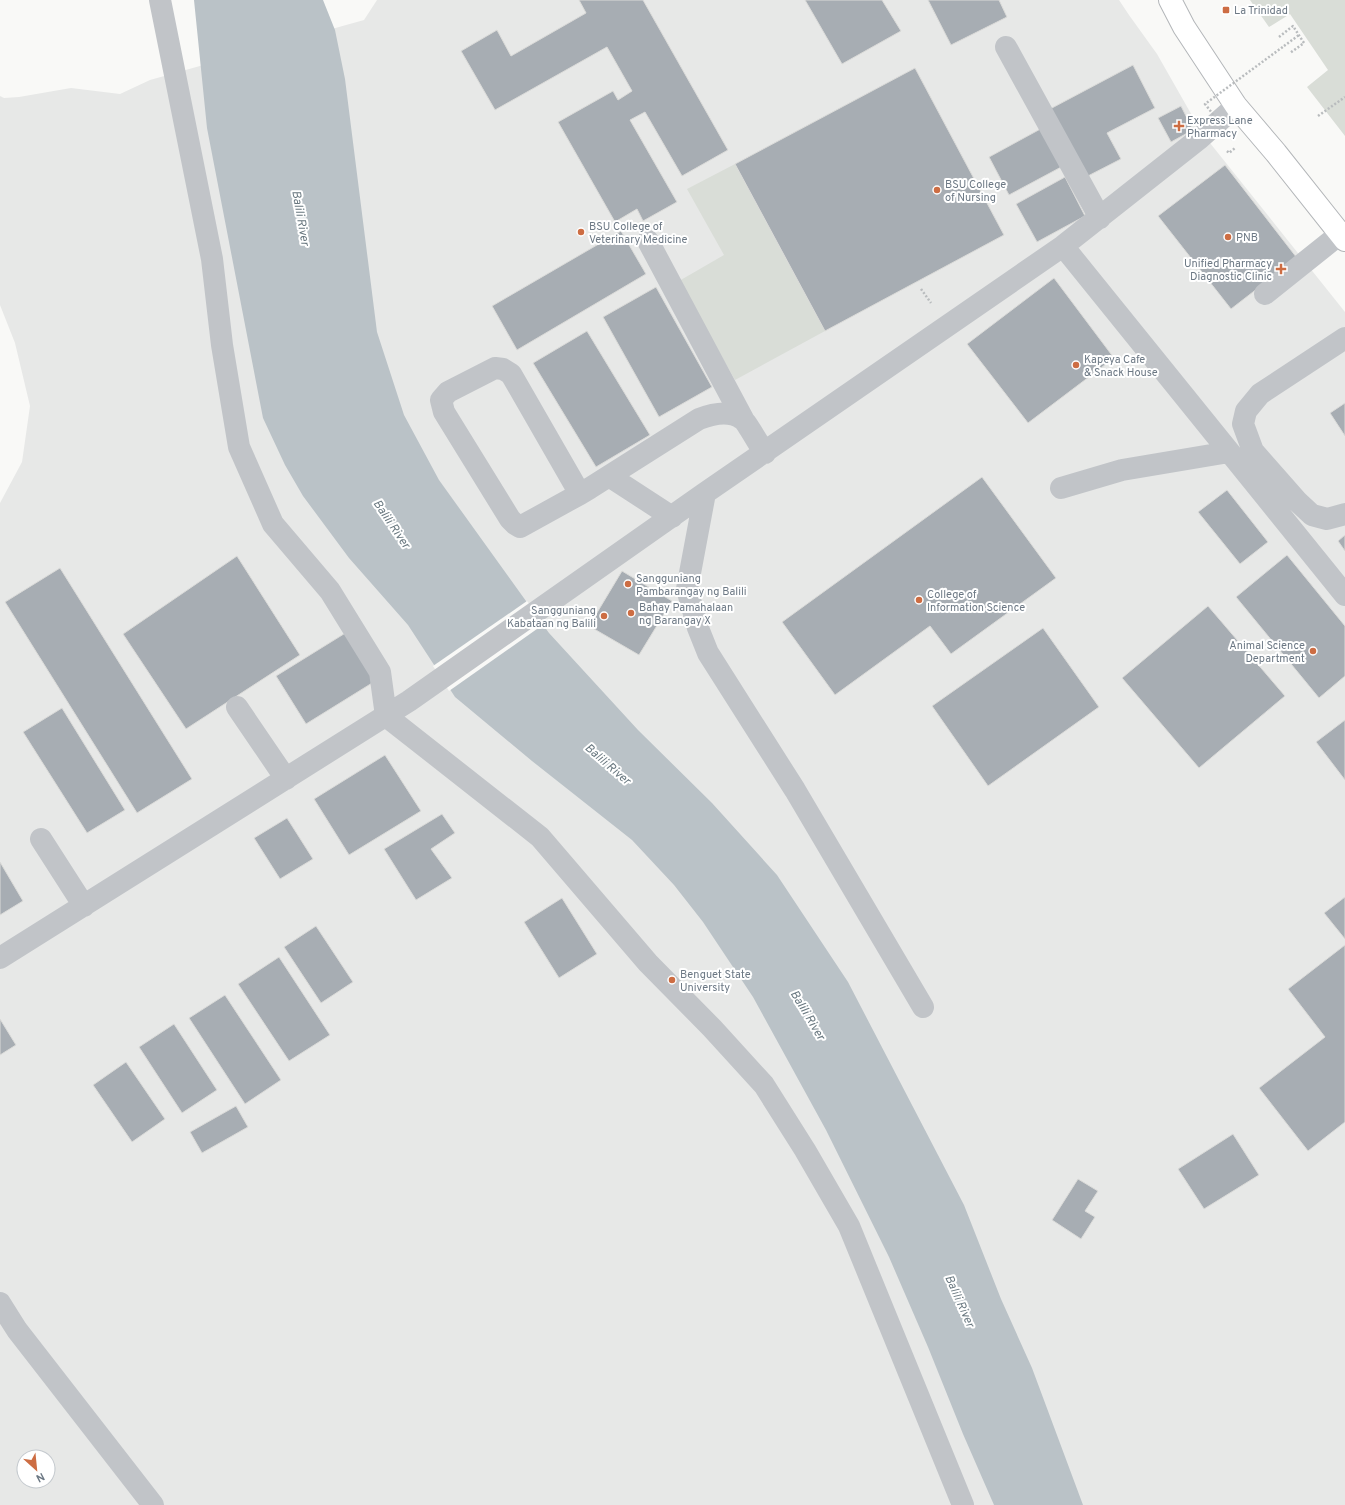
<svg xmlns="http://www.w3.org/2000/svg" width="1345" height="1505" font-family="Overpass,sans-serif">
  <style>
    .built { fill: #e7e8e7; fill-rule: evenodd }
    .green { fill: #d9ddd7 }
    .water { fill: #bac2c7 }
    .pier { fill: #f9f9f7 }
    .building { fill: #a7adb3; stroke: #dbdbd9 }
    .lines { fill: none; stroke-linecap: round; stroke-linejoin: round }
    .highway-casing { stroke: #b3b6b9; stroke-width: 24 }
    .path { stroke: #b9bcbe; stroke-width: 2.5; stroke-dasharray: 2 2; stroke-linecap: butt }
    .minor { stroke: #c1c4c8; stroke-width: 22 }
    .highway { stroke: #fff; stroke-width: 22 }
    .path-bridge { stroke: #b9bcbe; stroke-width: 2.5; stroke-dasharray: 2 2; stroke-linecap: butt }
    .poi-dot { fill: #cd6d43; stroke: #fff; stroke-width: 1.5 }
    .labels { text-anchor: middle; stroke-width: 4; stroke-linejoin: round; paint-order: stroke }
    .poi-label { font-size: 11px; fill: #6c7884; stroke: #fff; text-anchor: start }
    .water-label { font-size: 12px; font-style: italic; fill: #68777f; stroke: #fff }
  </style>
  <rect width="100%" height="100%" fill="#f9f9f7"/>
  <!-- built -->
  <path class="built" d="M377 0H1119L1129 15 1157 54 1202 133 1345 312V1505H0V503L22 462 30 406 15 343 0 305V96L4 98 19 97 71 88 120 94 150 80 364 20ZM24 1457H48V1481H24Z"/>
  <!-- green -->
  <path class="green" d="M1250 0H1345V136L1307 87 1328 70 1290 14 1269 27Z
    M735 164 825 331 735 380 679 281 724 255 687 189Z"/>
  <!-- water -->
  <path class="water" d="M194 0H323L335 30 345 79 377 332 404 415 439 480 549 633 638 730 712 803 777 875 848 982 964 1205 1001 1299 1032 1368 1083 1505H994L963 1434 928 1347 889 1257 826 1130 753 997 703 922 674 885 632 840 532 761 455 697 408 625 349 558 303 496 285 465 263 418 207 128Z"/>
  <!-- pier -->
  <path class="pier" d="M527 601 544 624 449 691 433 666Z"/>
  <!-- building -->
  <path class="building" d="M579 0H643L728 150 682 176 645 112 630 120 677 202 643 221 637 209 615 222 558 122 613 91 618 100 632 91 607 47 495 110 461 51 497 30 511 56 586 13Z
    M805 0H882L901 31 842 64Z
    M928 0H999L1007 17 951 45Z
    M1133 65 1155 108 1107 133 1121 159 1086 177 1050 109Z
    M915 68 1004 235 825 331 735 164Z
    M1181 106 1193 130 1171 142 1158 118Z
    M1044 127 1065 165 1009 195 989 157Z
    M1225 165 1297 258 1231 309 1158 216Z
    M1065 177 1085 216 1037 242 1016 204Z
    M621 231 646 274 517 350 492 306Z
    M1054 278 1114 358 1028 423 967 344Z
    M656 287 712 387 659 417 603 317Z
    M587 331 650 435 596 467 533 363Z
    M1345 403V436L1330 413Z
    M982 477 1056 578 951 654 930 626 835 695 782 622Z
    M1227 490 1268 542 1240 564 1198 512Z
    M1345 535V551L1338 541Z
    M1287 555 1345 626V676L1319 698 1236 597Z
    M237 556 300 655 186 729 123 634Z
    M60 568 192 779 137 813 5 602Z
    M622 571 672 601 639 655 589 626Z
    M1208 606 1285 696 1199 768 1122 678Z
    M1043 628 1099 707 988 786 932 706Z
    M347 632 377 680 306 724 276 676Z
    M62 708 125 810 87 833 23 732Z
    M1345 720V780L1316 742Z
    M385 755 421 811 349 855 314 799Z
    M442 814 455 833 431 849 452 878 416 900 384 849Z
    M287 818 313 859 280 879 254 838Z
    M0 862 23 901 0 915Z
    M1345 897V939L1324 913Z
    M562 898 597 954 559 978 524 922Z
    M316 926 353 982 321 1003 284 947Z
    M1345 945V1122L1308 1151 1259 1088 1325 1037 1288 989Z
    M279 957 330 1035 289 1061 238 984Z
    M225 995 281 1080 245 1104 189 1018Z
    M0 1019 16 1045 0 1055Z
    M174 1024 217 1090 182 1113 139 1047Z
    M126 1062 165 1119 132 1142 93 1085Z
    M236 1106 248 1127 202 1153 190 1132Z
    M1233 1134 1259 1175 1204 1209 1178 1169Z
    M1078 1179 1098 1191 1085 1211 1095 1217 1081 1239 1052 1220Z"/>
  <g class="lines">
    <defs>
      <path id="highway" d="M1170 0 1184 27 1236 106 1276 153 1345 240"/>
    </defs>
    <!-- highway casing -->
    <use href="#highway" class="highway-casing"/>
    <!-- path -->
    <path class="path" d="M1279 37 1293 26 1304 43 1290 53
      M1284 46 1299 35
      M1318 116 1345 97
      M1227 151 1229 153 1235 148
      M921 289 931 303"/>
    <!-- minor -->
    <path class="minor" d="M160 0 212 259 222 345 239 447 273 524 330 591 380 672 386 716 540 837 648 963 712 1028 764 1085 805 1150 849 1226 963 1505
      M1006 47 1100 218
      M648 241 743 419
      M1063 246 1345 595
      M1265 294 1340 234
      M1345 338 1260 394 1246 411 1243 424 1253 451 1297 501 1312 515 1327 519 1345 514
      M609 476 672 517
      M1061 488 1122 470 1229 452
      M705 493 687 589 698 628 708 653 795 790 923 1007
      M580 494 511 374 503 369 495 368 448 392 441 400 444 412 510 519 515 524 520 527 580 494 590 488 699 419C712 414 730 410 742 419 747 422 760 447 765 453
      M237 707 286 779
      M41 839 84 906
      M0 958 409 701 705 493 1063 246 1200 138 1236 106
      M0 1303 17 1330 153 1505"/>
    <!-- highway -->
    <use href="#highway" class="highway"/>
    <!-- path-bridge -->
    <path class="path-bridge" d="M1233 140 1205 104 1284 46"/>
  </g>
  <!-- markers -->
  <g class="poi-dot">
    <rect x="1222" y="6" width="8" height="8" rx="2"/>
    <path d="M1177 120h4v4h4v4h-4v4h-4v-4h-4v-4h4z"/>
    <circle cx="937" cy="190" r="4"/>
    <circle cx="581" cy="232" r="4"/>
    <circle cx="1228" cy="237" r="4"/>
    <path d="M1279 263h4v4h4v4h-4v4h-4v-4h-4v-4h4z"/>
    <circle cx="1076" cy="365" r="4"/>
    <circle cx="628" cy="584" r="4"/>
    <circle cx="919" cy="600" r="4"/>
    <circle cx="631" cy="613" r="4"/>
    <circle cx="604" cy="616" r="4"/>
    <circle cx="1313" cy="651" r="4"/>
    <circle cx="672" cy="980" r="4"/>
  </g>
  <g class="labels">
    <!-- poi labels -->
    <g class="poi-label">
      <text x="1234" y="14">La Trinidad</text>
      <text x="1187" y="124">Express Lane<tspan x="1187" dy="13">Pharmacy</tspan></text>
      <text x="945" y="188">BSU College<tspan x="945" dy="13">of Nursing</tspan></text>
      <text x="589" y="230">BSU College of<tspan x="589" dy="13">Veterinary Medicine</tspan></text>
      <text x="1236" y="241">PNB</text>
      <text x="1272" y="267" text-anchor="end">Unified Pharmacy<tspan x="1272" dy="13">Diagnostic Clinic</tspan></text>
      <text x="1084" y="363">Kapeya Cafe<tspan x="1084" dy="13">&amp; Snack House</tspan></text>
      <text x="636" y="582">Sangguniang<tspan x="636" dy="13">Pambarangay ng Balili</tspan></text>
      <text x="927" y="598">College of<tspan x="927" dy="13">Information Science</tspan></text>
      <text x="639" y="611">Bahay Pamahalaan<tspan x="639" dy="13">ng Barangay X</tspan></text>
      <text x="596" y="614" text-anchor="end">Sangguniang<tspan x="596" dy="13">Kabataan ng Balili</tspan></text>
      <text x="1305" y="649" text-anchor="end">Animal Science<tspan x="1305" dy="13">Department</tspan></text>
      <text x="680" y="978">Benguet State<tspan x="680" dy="13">University</tspan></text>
    </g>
    <!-- water labels -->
    <g class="water-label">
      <text transform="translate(301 218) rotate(80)" y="4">Balili River</text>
      <text transform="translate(392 524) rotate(56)" y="4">Balili River</text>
      <text transform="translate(608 764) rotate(41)" y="4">Balili River</text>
      <text transform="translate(808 1015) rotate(59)" y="4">Balili River</text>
      <text transform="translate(960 1301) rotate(66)" y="4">Balili River</text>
    </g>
  </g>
  <!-- north arrow -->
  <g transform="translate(36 1469) rotate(153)"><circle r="19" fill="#ffffff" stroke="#c4c9ce"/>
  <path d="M0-3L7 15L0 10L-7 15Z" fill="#cd6d43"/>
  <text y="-6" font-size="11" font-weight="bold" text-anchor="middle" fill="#6c7884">N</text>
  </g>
</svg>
